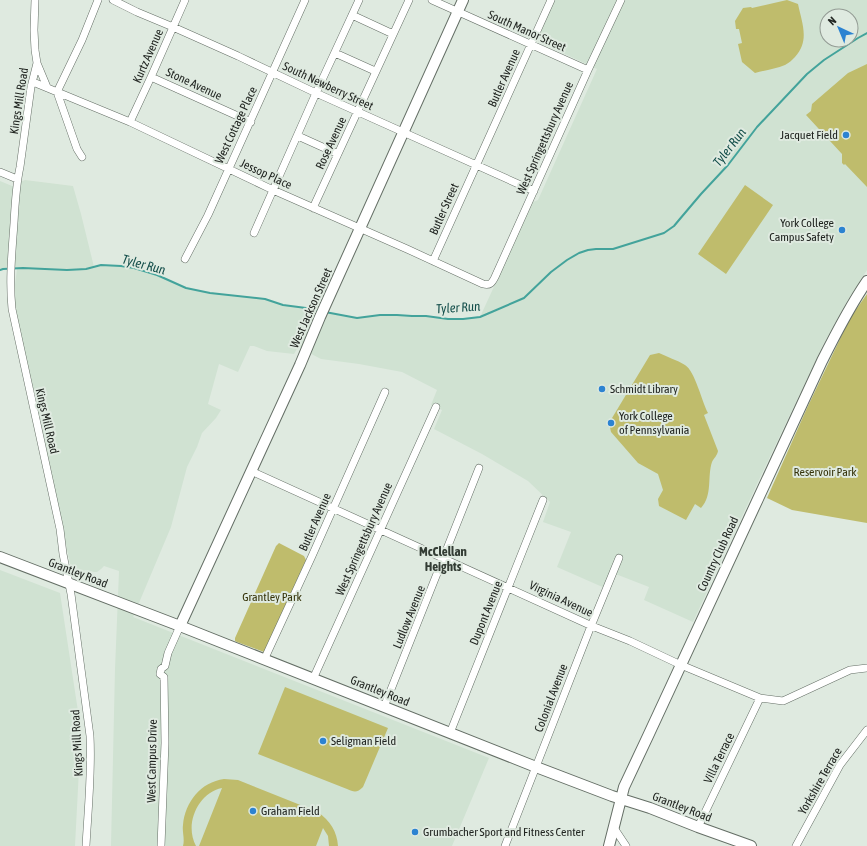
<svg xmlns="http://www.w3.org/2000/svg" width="867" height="846" font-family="'Asap Condensed',sans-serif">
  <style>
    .built { fill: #d0e2d2; fill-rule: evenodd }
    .green { fill: #bfbc6c }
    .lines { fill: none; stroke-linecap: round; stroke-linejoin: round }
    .stream { stroke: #43a39b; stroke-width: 2 }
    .street-casing { stroke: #646e65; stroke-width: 8 }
    .secondary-casing { stroke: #646e65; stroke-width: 12 }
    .street { stroke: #fff; stroke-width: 7 }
    .secondary { stroke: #fff; stroke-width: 10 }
    .poi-dot { fill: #2c83d1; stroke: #dfeae0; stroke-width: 1.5 }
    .labels { text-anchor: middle; stroke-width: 4; stroke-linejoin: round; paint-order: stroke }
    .street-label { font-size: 12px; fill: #212521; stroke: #dfeae0 }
    .poi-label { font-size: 12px; fill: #212521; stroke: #dfeae0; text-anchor: start }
    .park-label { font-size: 12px; fill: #353309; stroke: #dfeae0 }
    .water-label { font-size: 13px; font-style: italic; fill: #124d49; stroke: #dfeae0 }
    .neighbourhood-label { font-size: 13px; font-weight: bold; fill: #333c34; stroke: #dfeae0 }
  </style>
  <rect width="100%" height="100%" fill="#dfeae0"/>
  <!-- built -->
  <path class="built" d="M549 0H867V270L847 301 823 345 758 482 693 622 644 600 649 587 613 573 607 589 557 567 571 532 543 522 550 502 528 481 482 454 434 429 442 410 431 405 437 390 402 372 359 364 321 359 298 347 294 354 267 351 254 346H250L238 372 219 364 208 404 221 410 216 418 202 433 197 447 187 467 171 527 133 617 489 758 452 846H111L115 669 119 571 104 566 101 569 97 572H94L86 570 81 571 77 574 72 572 21 339 15 304 14 293 17 269H3L0 270V181L12 186 25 180 73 186 81 214 94 267 101 265 121 266 134 268 157 275 186 288 210 293 265 299 283 305 306 308 331 314 357 318 380 315H397L412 316H426L448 319H463L480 317 533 202 538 200 597 69 537 41V38ZM827 16H851V40H827Z
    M0 570 60 593 81 731 75 846H0Z"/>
  <!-- green -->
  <path class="green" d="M787 0 798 4C802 23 810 41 795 57 792 60 789 63 785 65 776 69 765 70 755 73L742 62 738 44 742 43 739 29H736L735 21 743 8 751 7 752 8Z
    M867 64V187L845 164 844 165 842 163V154L806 115 811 111 812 104 848 73Z
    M745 185 773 205 726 274 698 254Z
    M867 294V523L792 510 767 498 807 408 850 318Z
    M659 353C667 357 677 360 685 365 695 371 702 402 708 413L704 415 718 451C717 456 714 458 712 462 707 477 713 495 701 508L695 504 686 520 659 506 658 499 663 490 658 474 638 463 611 432 609 423 650 355Z
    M279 543 304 556 306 560 264 652 237 642 235 641V638L276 546Z
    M285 687 388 728 363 787C357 793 354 792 347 789L258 754Z
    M224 779 238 780 318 812C330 821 337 831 338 846H329L328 836 323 828 316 846H199L222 788C198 793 184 824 196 846H183C185 839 182 832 183 825 185 802 201 782 224 779Z"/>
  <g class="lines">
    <!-- stream -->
    <path class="stream" d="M0 270 3 269 23 268 67 270 86 269 101 265 121 266 134 268 157 275 186 288 210 293 265 299 283 305 306 308 319 311
      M325 312 357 318 380 315H397L412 316H426L448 319H463L480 317 524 298 551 272 567 260 579 253 588 250 596 249H613L664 233 674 226 679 220 701 194 728 165 757 127 807 74 824 60 858 38 867 33"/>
    <defs>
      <path id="street" d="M35 0 34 30 35 50 37 63 31 87 20 167C16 185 15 204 14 223 12 252 9 280 12 309L60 529 63 554 71 594 90 736C92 772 88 809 86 846
        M113 0 137 12 173 27 238 56 316 93 534 191
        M432 0 588 70
        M352 15 393 34
        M335 53 375 71
        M37 63 47 87
        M151 77 251 122
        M33 82 130 122 273 190 407 249 483 284C490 286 492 283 495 277L588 70 621 0
        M130 122 151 77 185 0
        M298 136 338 154
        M82 157 77 149 57 92 82 40 98 0
        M0 172 17 179
        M313 208 409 0
        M254 233 316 93 359 0
        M185 259 208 215 305 0
        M433 261 551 0
        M251 471 592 626 630 641 681 665 760 698 783 701 850 670 867 668
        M264 660 312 556 385 392
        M313 679 436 407
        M384 707 479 468
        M450 733 543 500
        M698 827 760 698
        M614 828 626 846
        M161 846 165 743 164 677 160 674 161 669 165 666 168 653 180 626
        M505 846 589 631 619 558
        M796 846 840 765 867 730"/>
      <path id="secondary" d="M0 557 180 626 536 767 612 796 650 808 698 827 751 846
        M180 626 300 365 320 317 463 0
        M609 846 624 787 648 736 822 361C836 333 850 306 867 281"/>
    </defs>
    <!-- street casing -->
    <use href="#street" class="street-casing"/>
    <!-- secondary casing -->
    <use href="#secondary" class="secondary-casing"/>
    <!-- street -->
    <use href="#street" class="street"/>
    <!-- secondary -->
    <use href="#secondary" class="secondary"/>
  </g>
  <!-- markers -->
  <g class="poi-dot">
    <circle cx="846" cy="135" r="4"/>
    <circle cx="842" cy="230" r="4"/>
    <circle cx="602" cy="389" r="4"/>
    <circle cx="611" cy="423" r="4"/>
    <circle cx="323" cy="741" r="4"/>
    <circle cx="253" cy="811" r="4"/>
    <circle cx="415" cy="832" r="4"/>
  </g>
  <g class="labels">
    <!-- street labels -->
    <g class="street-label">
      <text transform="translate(527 31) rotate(24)" y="4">South Manor Street</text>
      <text transform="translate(148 56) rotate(-66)" y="4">Kurtz Avenue</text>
      <text transform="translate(504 78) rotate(-66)" y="4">Butler Avenue</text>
      <text transform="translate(194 84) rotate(25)" y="4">Stone Avenue</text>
      <text transform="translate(328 86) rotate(25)" y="4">South Newberry Street</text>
      <text transform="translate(19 101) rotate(-81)" y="4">Kings Mill Road</text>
      <text transform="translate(236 125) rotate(-65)" y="4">West Cottage Place</text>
      <text transform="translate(545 138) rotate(-66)" y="4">West Springettsbury Avenue</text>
      <text transform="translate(331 143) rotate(-65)" y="4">Rose Avenue</text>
      <text transform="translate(266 174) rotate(25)" y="4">Jessop Place</text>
      <text transform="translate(444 209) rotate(-66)" y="4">Butler Street</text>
      <text transform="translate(311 308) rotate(-66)" y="4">West Jackson Street</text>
      <text transform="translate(47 421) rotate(77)" y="4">Kings Mill Road</text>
      <text transform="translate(315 522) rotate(-66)" y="4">Butler Avenue</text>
      <text transform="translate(364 539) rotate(-66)" y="4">West Springettsbury Avenue</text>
      <text transform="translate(718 554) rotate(-65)" y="4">Country Club Road</text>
      <text transform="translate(78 573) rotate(21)" y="4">Grantley Road</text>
      <text transform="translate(561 599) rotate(25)" y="4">Virginia Avenue</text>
      <text transform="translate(486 613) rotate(-68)" y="4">Dupont Avenue</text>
      <text transform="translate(409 617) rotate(-68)" y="4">Ludlow Avenue</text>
      <text transform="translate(380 691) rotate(22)" y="4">Grantley Road</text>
      <text transform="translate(551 698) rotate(-69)" y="4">Colonial Avenue</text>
      <text transform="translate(77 743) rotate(-93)" y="4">Kings Mill Road</text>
      <text transform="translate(719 758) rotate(-64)" y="4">Villa Terrace</text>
      <text transform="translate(152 761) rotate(-89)" y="4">West Campus Drive</text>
      <text transform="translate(820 781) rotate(-60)" y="4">Yorkshire Terrace</text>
      <text transform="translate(682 807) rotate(21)" y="4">Grantley Road</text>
    </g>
    <!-- poi labels -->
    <g class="poi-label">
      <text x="838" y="139" text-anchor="end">Jacquet Field</text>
      <text x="834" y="227" text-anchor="end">York College<tspan x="834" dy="14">Campus Safety</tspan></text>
      <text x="610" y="393">Schmidt Library</text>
      <text x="619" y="420">York College<tspan x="619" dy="14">of Pennsylvania</tspan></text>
      <text x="331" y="745">Seligman Field</text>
      <text x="261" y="815">Graham Field</text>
      <text x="423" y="836">Grumbacher Sport and Fitness Center</text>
    </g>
    <!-- park labels -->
    <g class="park-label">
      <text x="825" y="476">Reservoir Park</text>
      <text x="272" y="601">Grantley Park</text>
    </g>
    <!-- water labels -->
    <g class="water-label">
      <text transform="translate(729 147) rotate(-52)" y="5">Tyler Run</text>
      <text transform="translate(144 264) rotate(15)" y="5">Tyler Run</text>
      <text transform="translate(458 307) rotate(-4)" y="5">Tyler Run</text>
    </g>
    <!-- neighbourhood labels -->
    <g class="neighbourhood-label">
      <text x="443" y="556">McClellan<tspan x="443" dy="15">Heights</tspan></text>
    </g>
  </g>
  <!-- north arrow -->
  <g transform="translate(839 28) rotate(316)"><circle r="19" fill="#dfeae0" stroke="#939b94"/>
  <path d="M0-3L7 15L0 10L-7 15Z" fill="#2c83d1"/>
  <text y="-6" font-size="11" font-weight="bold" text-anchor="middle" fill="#212521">N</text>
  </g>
</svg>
